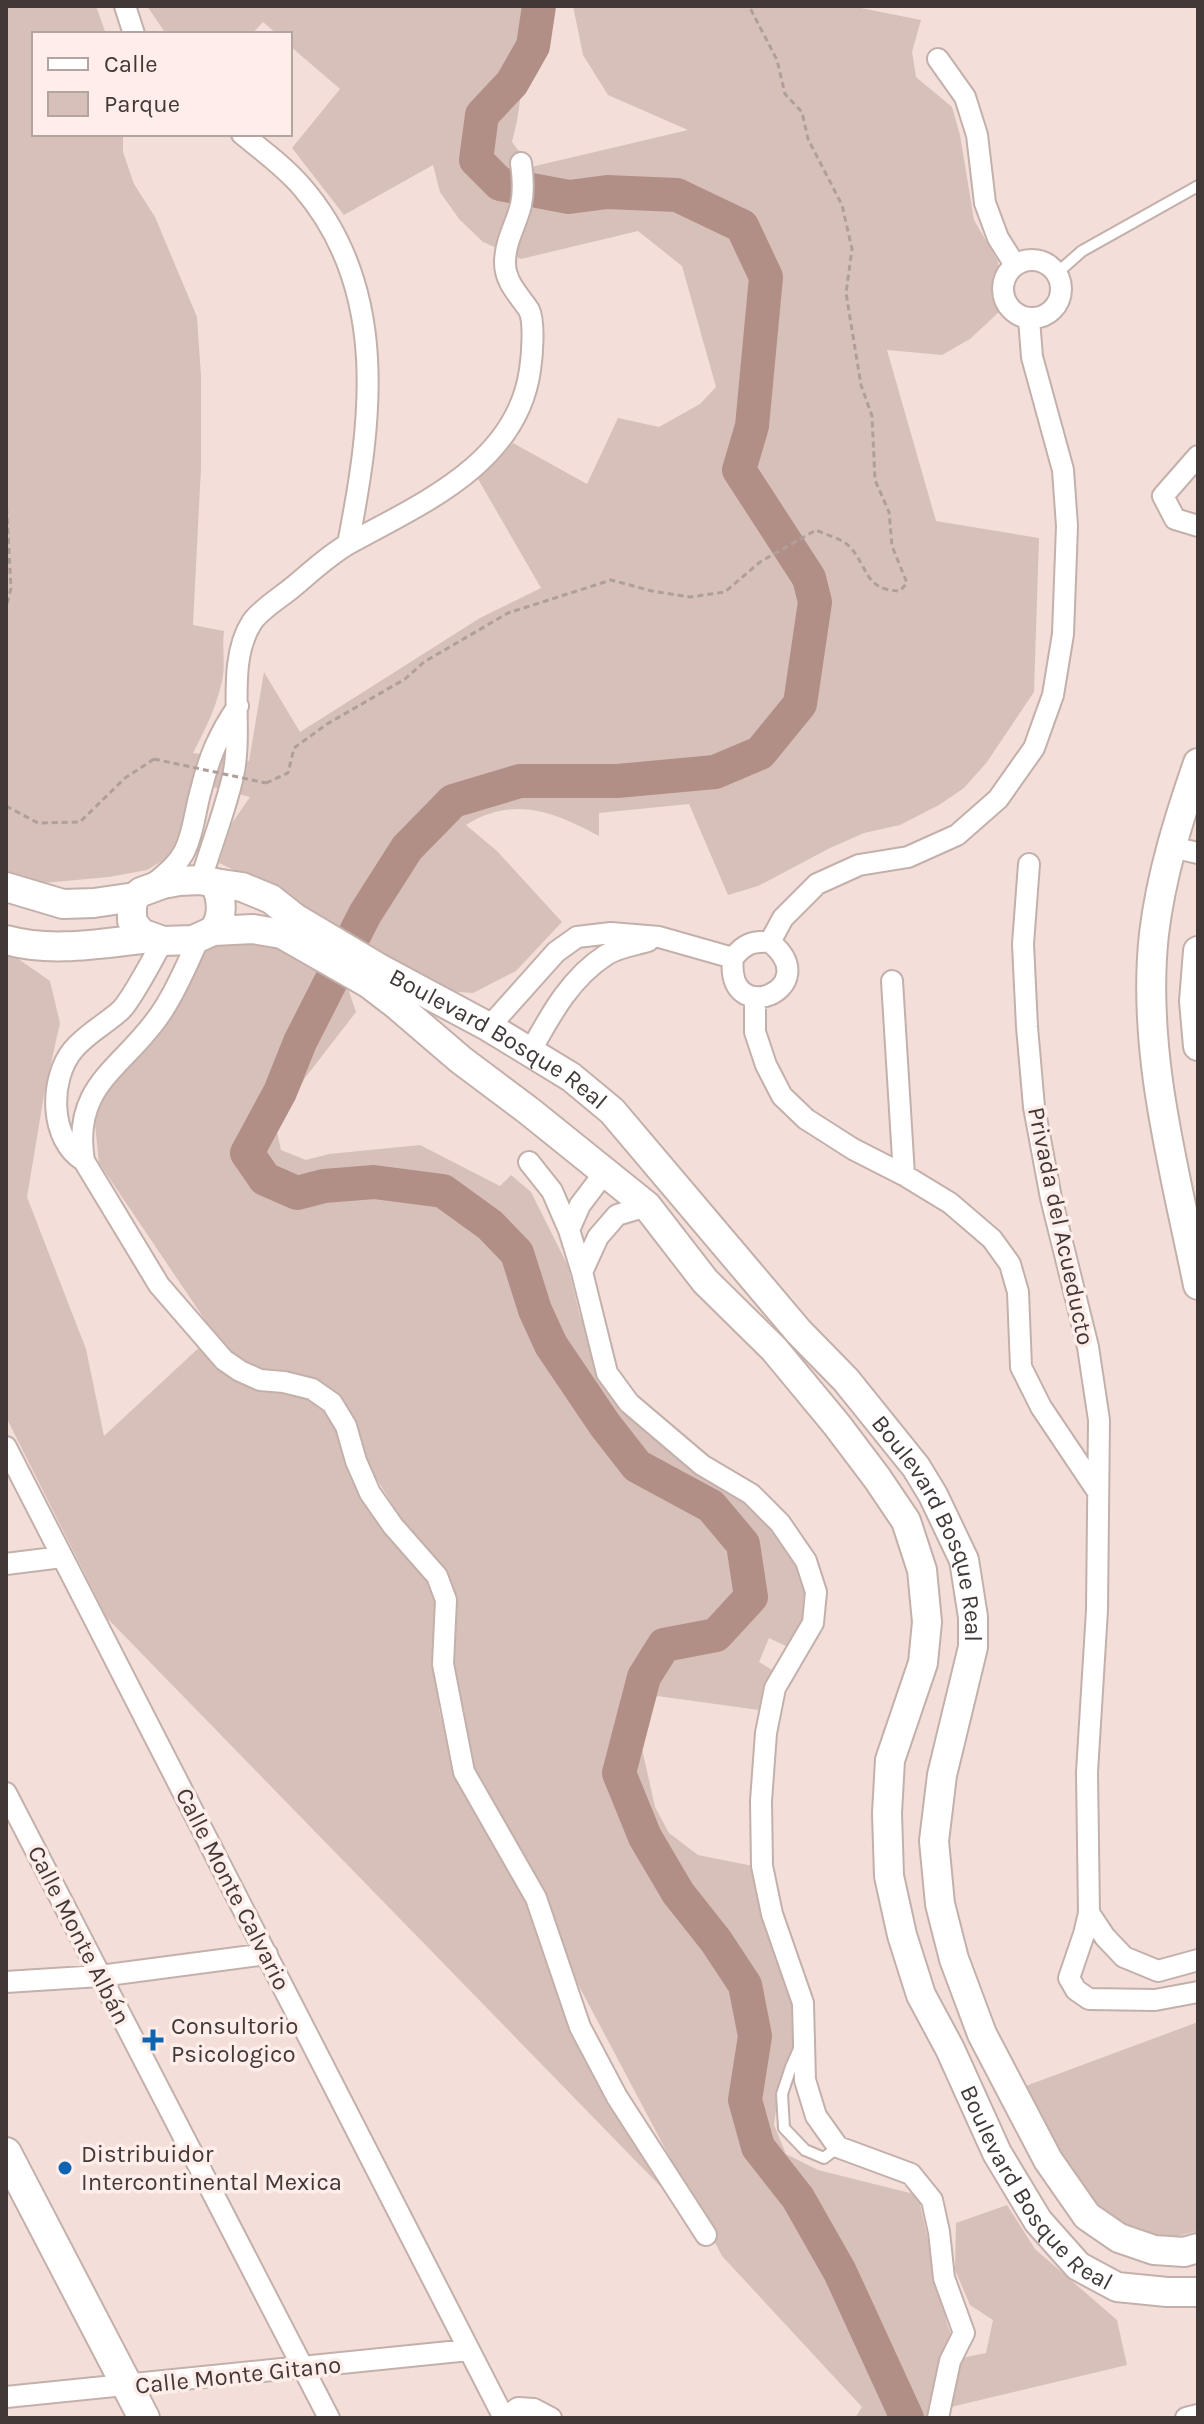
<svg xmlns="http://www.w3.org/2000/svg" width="1204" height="2424" font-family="Karla,sans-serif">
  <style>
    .green { fill: #d7c0ba }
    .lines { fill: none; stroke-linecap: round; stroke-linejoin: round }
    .river { stroke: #b28f86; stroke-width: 34 }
    .lane-casing { stroke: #c4b0aa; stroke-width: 14 }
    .street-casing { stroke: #c4b0aa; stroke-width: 24 }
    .secondary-casing { stroke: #c4b0aa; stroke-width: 32 }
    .primary-casing { stroke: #c4b0aa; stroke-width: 34 }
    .path { stroke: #af9f9b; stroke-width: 3; stroke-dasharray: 6 4; stroke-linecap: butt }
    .lane { stroke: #fff; stroke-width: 10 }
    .street { stroke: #fff; stroke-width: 20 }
    .secondary { stroke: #fff; stroke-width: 28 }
    .primary { stroke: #fff; stroke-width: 30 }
    .path-bridge { stroke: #af9f9b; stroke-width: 3; stroke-dasharray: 6 4; stroke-linecap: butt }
    .poi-dot { fill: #0f64b2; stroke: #feede8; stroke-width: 3 }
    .labels { text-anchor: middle; stroke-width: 7; stroke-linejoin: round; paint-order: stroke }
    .street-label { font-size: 24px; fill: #413937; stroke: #feede8 }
    .poi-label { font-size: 24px; fill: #413937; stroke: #feede8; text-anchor: start }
  </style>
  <rect width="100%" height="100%" fill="#f4ded9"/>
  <!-- green -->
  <path class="green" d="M6 6H96L106 34H34V134H123V152L134 184 155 217 197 317 201 376V468L193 625 224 631C222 646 225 662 223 676 218 704 206 728 193 753L249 761 264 672 300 732 480 618 541 588 478 479 513 443 587 484 618 418 659 427 700 404 716 387 682 266 638 231 521 259 483 242 459 219 440 192 433 165 344 215 292 148 340 89 290 46V34H277L263 22 252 34H166L147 6H531L526 12 518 47 524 73 517 121 512 142 531 167 688 130 608 95 583 55 573 6H851L921 20 912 52 916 77 952 107 960 135 974 220 998 261 999 312 970 339 942 355 887 350 936 521 1039 538 1034 692 987 762 964 788 939 805 900 825 864 833 830 848 758 886 728 895 689 804 599 813V836C554 812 515 795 466 825L497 851 562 922 516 971 473 993 446 991 406 972 264 884 219 863 232 823 250 797 194 782 185 827 175 853 147 870 109 877 43 883 6 872Z
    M252 939 293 950 345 980 356 1012 305 1078 277 1132 281 1150 306 1160 329 1154 420 1145 500 1186 511 1175 531 1192 568 1266 580 1316 615 1400 695 1474 756 1506 808 1578V1617L788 1647 769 1638 759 1662 772 1670 759 1710 657 1696 641 1744 655 1807 669 1833 698 1855 753 1866 797 1998V2038L780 2081 774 2125 786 2154 818 2170 918 2195 947 2324 961 2358 986 2353 993 2320 970 2305 955 2270 956 2223 1007 2205 1035 2249 1117 2320 1127 2365 934 2411 926 2418H855L862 2407 722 2256 561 1952 470 1771 455 1707 440 1568 405 1526 372 1471 356 1432 335 1398 286 1370 256 1369 228 1354 99 1163 95 1124 104 1087 201 950Z
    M6 954 17 958 50 981 60 1023 44 1095 27 1197 86 1349 104 1436 205 1342 320 1403 345 1439 433 1582 443 1617 439 1646V1709L452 1764 469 1801 523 1894 571 2034 664 2190 107 1618 6 1417Z
    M1198 2022V2231L1165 2239 1118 2229 1092 2209 1057 2155 1023 2087Z"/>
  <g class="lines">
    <!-- river -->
    <path class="river" d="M539 6 533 46 512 83 482 115 476 160 500 184 569 197 607 192 677 195 742 226 766 277 752 426 739 470 809 578 815 602 800 704 760 753 715 772 617 781H520L453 801 407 848 365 914 300 1042 280 1092 247 1153 265 1179 297 1193 324 1186 374 1182 443 1191 490 1225 517 1253 535 1310 551 1345 605 1425 637 1466 711 1506 743 1544 751 1597 716 1635 664 1645 644 1677 619 1773 645 1837 678 1893 716 1941 745 1985 755 2036 745 2100 758 2147 798 2198 840 2272 907 2418"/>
    <defs>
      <path id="lane" d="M1057 273 1082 251 1198 186
        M799 2049 791 2067 782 2094 784 2128 805 2150 824 2158 838 2147"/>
      <path id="street" d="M125 6 134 34
        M938 59 965 97 977 135 985 203 998 238 1015 265
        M242 134C263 151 285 167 302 187 390 289 372 422 348 544
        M1003 289a29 29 0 1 1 58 0a29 29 0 1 1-58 0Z
        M1198 456 1163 496 1175 519 1198 526
        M1171 847 1198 853
        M1029 864 1023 944 1027 1027 1034 1107 1051 1198 1088 1347 1099 1420 1097 1610 1087 1772 1089 1913 1084 1934 1069 1978 1076 1990 1089 1999 1155 2000 1198 1992
        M201 880C211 846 225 811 233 776 244 727 225 664 252 622 261 609 280 598 293 587 311 572 330 554 350 543 423 503 517 463 530 370 532 357 535 322 529 310 519 295 505 282 505 263 505 241 516 225 521 205 524 191 523 177 521 163
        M151 886C163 876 178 865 185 850 194 831 195 810 201 790 209 757 219 734 238 706
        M199 938C188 962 178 987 163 1010 127 1067 71 1082 84 1161L159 1285 224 1360 240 1371 260 1380 284 1382 312 1389 332 1403 346 1426 356 1461 370 1493 393 1526 437 1576 446 1600 443 1664 464 1772 536 1898 580 2027 617 2097 706 2235
        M770 942 783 918 817 884 859 865 908 857 957 835 998 799 1034 748 1053 695 1063 634 1067 526 1063 470 1032 357 1029 319
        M733 958C725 1031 827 988 770 942
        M733 958C744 944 752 941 770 942
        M892 981 904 1175
        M755 998V1032L766 1065 782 1096 806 1119 853 1149 904 1175 950 1203 992 1239 1010 1264 1018 1292 1021 1367 1041 1407 1098 1492
        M489 1027 556 952 577 937 611 933 659 937 733 958
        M530 1052C550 1016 570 978 606 955 618 947 635 945 648 941
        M84 1161C49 1140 49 1079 73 1050 87 1033 106 1024 121 1010 133 998 153 958 163 941
        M529 1162 552 1191 569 1230 582 1272 607 1373 629 1403 702 1465 751 1494 780 1523 806 1561 816 1592 813 1623 775 1688 766 1733 761 1801 762 1866 772 1914 803 2003 805 2080 816 2116 838 2147 911 2174 932 2200 939 2232 944 2278 964 2333 950 2361 938 2418
        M569 1230 580 1205 605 1172
        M582 1272 598 1237 617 1215 647 1206
        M6 1447 504 2418
        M6 1564 62 1557
        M6 1793 329 2418
        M1089 1913 1105 1937 1124 1957 1158 1971 1198 1960
        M6 1982 100 1976 267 1954
        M6 2397 469 2350
        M504 2418 518 2408 534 2409 551 2418
        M1186 2418 1198 2415"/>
      <g id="secondary">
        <path d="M1198 763C1179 818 1161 875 1154 934 1141 1051 1175 1171 1198 1285"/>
        <path id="s1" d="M215 883 242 887 271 899 295 918 379 968 489 1027 571 1077 612 1111 799 1332 846 1380 916 1467 933 1495 964 1560 973 1617V1647L942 1775 934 1841 940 1904 954 1959 982 2034 1048 2160 1087 2216 1119 2238 1154 2250 1184 2252 1198 2248"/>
        <path d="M6 887 63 904 94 903 135 897"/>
        <path id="s2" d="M213 931C224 917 222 899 215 883L201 880 179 881 163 884 141 892 135 897 132 905V921L141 933 163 941 193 940 213 931 253 929 282 934 368 983 398 1006 461 1060 529 1111 647 1206 705 1281 774 1349 837 1425 877 1478 906 1521 922 1570 927 1622 923 1663 890 1760 887 1813 889 1876 902 1935 921 1995 950 2049 997 2153 1038 2221 1078 2266 1117 2287 1167 2292H1198"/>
        <path d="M6 940C54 953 102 943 151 938"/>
        <path d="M1198 951 1194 1001 1198 1046"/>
      </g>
      <path id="primary" d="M6 2153 144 2418"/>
    </defs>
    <!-- lane casing -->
    <use href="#lane" class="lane-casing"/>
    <!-- street casing -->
    <use href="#street" class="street-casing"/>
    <!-- secondary casing -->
    <use href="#secondary" class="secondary-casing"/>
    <!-- primary casing -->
    <use href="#primary" class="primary-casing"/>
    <!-- path -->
    <path class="path" d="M6 498 11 588 6 609
      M266 783 288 773 294 748 327 724 405 679 424 662 508 613 611 580 652 591 690 597 725 592 760 562 816 530C826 535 843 539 850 547 869 568 864 590 900 591L907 583 892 546 889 512 875 480 872 416 861 385 846 293 852 249 842 205 808 139 802 112 785 94 777 60 749 6
      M6 806 38 823 80 822 125 778 154 759"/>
    <!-- lane -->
    <use href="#lane" class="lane"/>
    <!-- street -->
    <use href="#street" class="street"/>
    <!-- secondary -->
    <use href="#secondary" class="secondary"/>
    <!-- primary -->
    <use href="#primary" class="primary"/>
    <!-- path-bridge -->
    <path class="path-bridge" d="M154 759 266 783"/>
  </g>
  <!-- markers -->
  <g class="poi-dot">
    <path d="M149 2028h8v8h8v8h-8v8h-8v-8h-8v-8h8z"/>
    <circle cx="65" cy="2168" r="8"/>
  </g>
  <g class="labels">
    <!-- street labels -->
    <g class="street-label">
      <text dy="8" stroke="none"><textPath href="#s1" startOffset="326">Boulevard Bosque Real</textPath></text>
      <text transform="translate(1061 1226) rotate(78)" y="8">Privada del Acueducto</text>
      <text dy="8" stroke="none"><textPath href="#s1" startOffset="992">Boulevard Bosque Real</textPath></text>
      <text transform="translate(233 1889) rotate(63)" y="8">Calle Monte Calvario</text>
      <text transform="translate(79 1935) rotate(63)" y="8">Calle Monte Albán</text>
      <text dy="8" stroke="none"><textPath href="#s2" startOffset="1898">Boulevard Bosque Real</textPath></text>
      <text transform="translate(238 2375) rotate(-6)" y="8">Calle Monte Gitano</text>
    </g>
    <!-- poi labels -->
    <g class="poi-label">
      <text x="171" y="2034">Consultorio<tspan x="171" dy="28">Psicologico</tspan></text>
      <text x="81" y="2162">Distribuidor<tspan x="81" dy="28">Intercontinental Mexica</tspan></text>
    </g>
  </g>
  <!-- border -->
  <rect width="1204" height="2424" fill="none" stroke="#413937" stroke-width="16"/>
  <!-- legend -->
  <rect x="32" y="32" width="260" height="104" fill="#feede8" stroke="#b2a5a1" stroke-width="2"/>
  <rect x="48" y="58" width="40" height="12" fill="#ffffff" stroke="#b2a5a1" stroke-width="2"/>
  <text x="104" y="72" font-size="24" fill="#413937">Calle</text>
  <rect x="48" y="92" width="40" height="24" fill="#d7c0ba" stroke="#b2a5a1" stroke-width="2"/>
  <text x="104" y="112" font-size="24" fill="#413937">Parque</text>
</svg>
